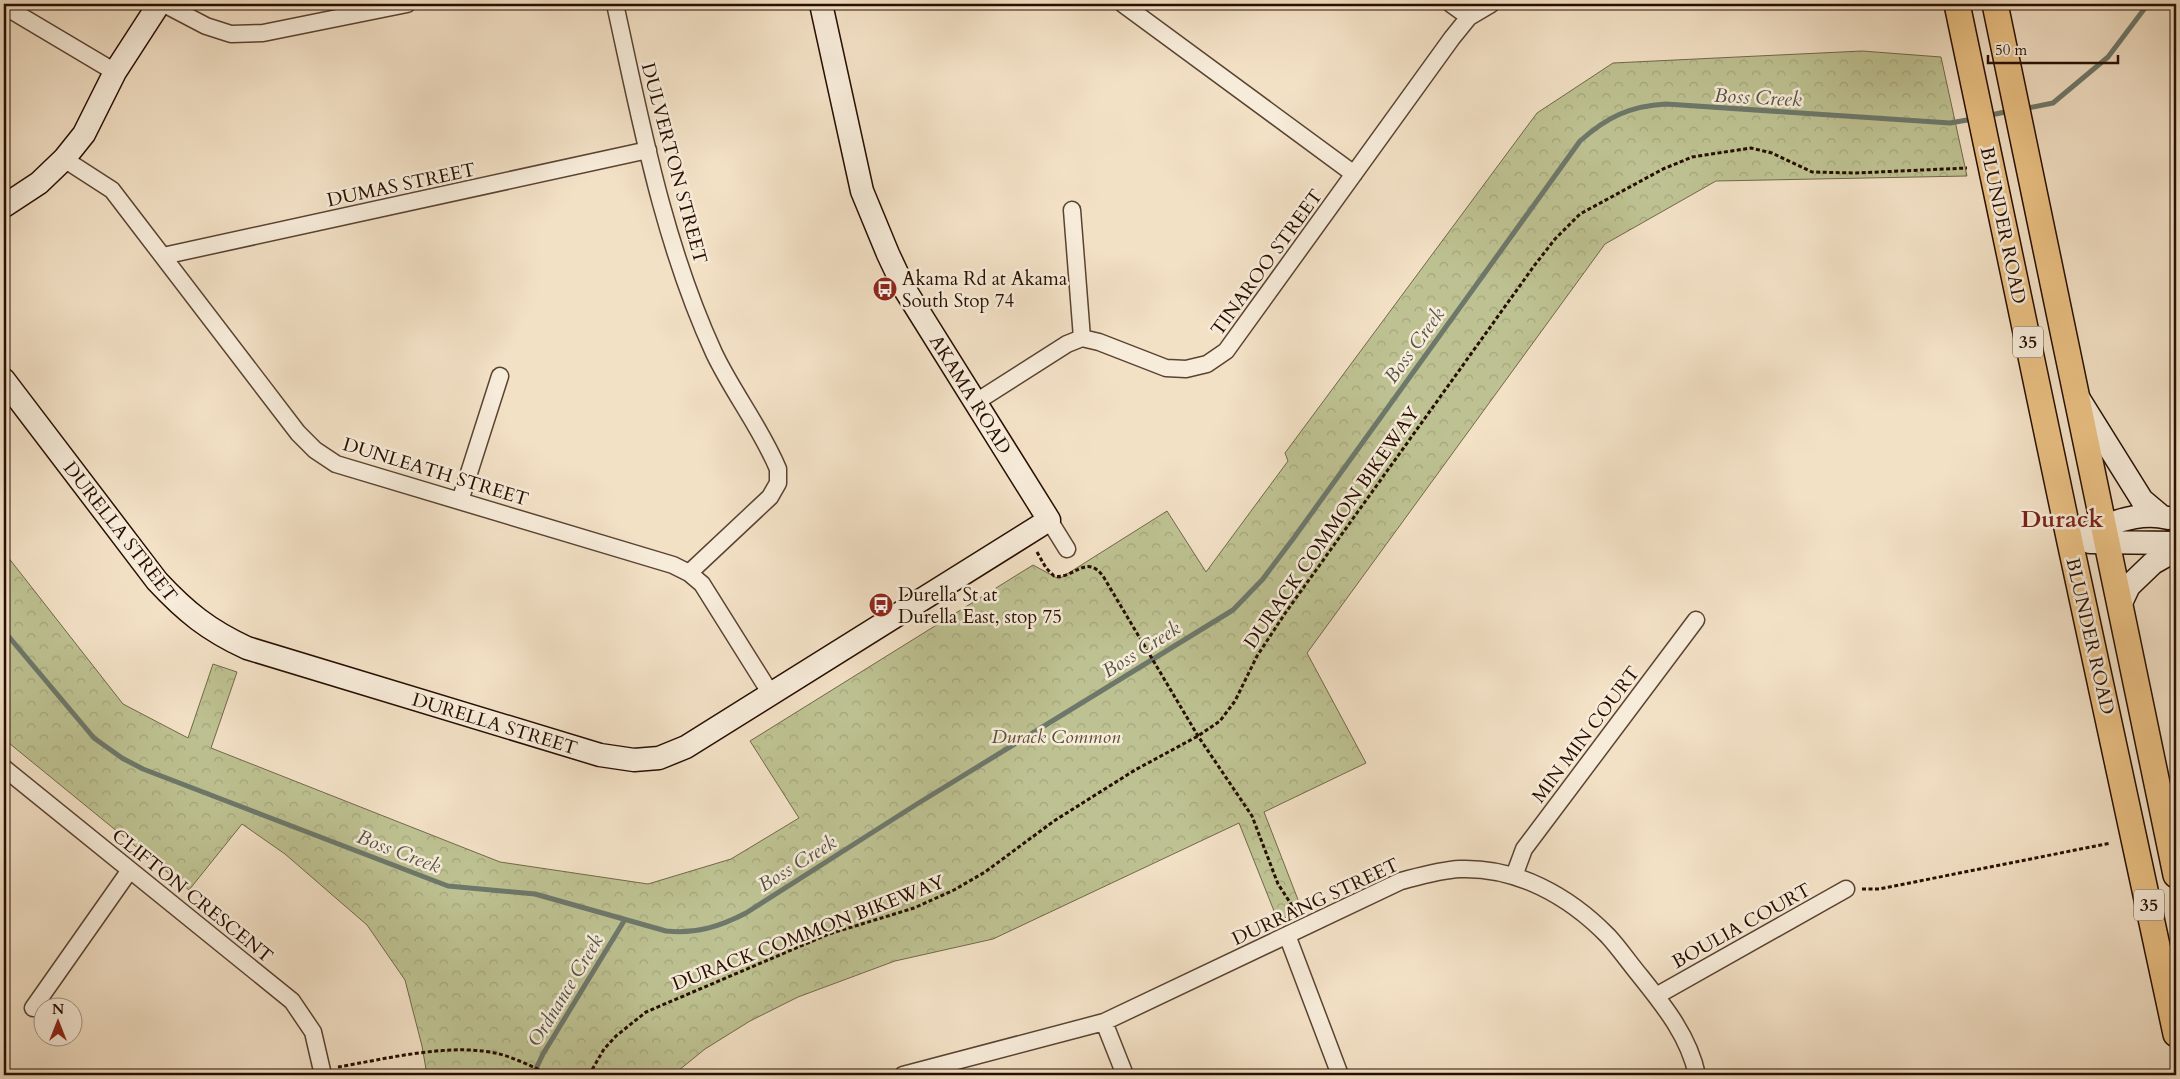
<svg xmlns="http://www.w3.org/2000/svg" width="2180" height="1079" font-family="Cardo,serif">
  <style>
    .forest { fill: url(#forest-crowns); stroke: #726849 }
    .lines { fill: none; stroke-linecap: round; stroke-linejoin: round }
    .stream { stroke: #6d786b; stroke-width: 5 }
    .street-casing { stroke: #5a4332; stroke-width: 19 }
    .secondary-casing { stroke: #270e00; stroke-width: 25 }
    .primary-casing { stroke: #270e00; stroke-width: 28 }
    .path { stroke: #270e00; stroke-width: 3; stroke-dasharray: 4 2.5; stroke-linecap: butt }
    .street { stroke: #f7ecda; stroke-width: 16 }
    .secondary { stroke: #f7ecda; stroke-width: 22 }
    .primary { stroke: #eac083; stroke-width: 25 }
    .labels { text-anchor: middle; stroke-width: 5; stroke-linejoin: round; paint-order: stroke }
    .shield { fill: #f7ecda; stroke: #655141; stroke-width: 1 }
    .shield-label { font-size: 18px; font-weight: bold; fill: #270e00 }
    .street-label { font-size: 19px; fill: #270e00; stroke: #f7ecda }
    .poi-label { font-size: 19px; fill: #270e00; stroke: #f7ecda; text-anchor: start }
    .park-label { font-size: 19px; font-style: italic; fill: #5c4d33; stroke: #f7ecda }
    .water-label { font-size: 20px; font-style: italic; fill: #555447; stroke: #f7ecda }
    .district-label { font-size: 24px; font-weight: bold; fill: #7a1f14; stroke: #f7ecda }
  </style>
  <defs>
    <pattern id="forest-crowns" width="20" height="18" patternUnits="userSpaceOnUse" patternTransform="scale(1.25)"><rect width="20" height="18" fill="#bec292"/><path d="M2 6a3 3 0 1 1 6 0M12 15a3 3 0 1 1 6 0" fill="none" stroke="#a3a67c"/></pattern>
  </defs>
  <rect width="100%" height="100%" fill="#f3e1c6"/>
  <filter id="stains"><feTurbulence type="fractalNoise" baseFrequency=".004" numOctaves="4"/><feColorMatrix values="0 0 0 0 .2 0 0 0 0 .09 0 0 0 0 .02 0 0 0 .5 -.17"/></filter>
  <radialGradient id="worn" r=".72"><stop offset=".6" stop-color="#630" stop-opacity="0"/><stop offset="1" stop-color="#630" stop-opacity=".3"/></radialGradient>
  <!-- forest -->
  <path class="forest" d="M1862 51 1941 57 1967 176 1716 181 1605 244 1307 653 1366 763 1264 812 1302 910 1278 921 1239 823 993 939 895 961 798 997 750 1021 705 1049 673 1075H427L422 1046 405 980 367 925 285 854 242 824 189 890 4 739V552L123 704 188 738 213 664 237 672 211 748 500 862 648 884 731 859 799 818 750 741 1033 565 1059 579 1167 511 1206 572 1288 461 1285 453 1537 113 1613 63Z"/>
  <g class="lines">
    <!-- stream -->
    <path class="stream" d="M2023 109 2053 103 2108 57 2148 4
      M1986 116 2010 111
      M4 631 94 738 122 758 143 769 448 886 535 894 666 931C696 934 719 927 746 913L917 804 1233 610 1262 580 1293 539 1580 141C1607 117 1630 106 1666 104L1950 123 1973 119
      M533 1075 543 1054 624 921"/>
    <defs>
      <path id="street" d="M164 4 206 26 231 34 263 33 407 4
        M615 4C641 122 663 242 714 353 733 393 761 428 778 469V483L770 497 689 573
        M1123 4 1354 174
        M1451 4 1469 17
        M4 6 115 72
        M64 159 112 190 298 433 315 450 336 464 673 565 689 573 702 584 771 694
        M1072 210 1082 338
        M163 256 648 150
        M976 402 1067 344 1082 338 1099 342 1166 368 1186 369 1207 364 1226 351 1452 38 1469 17 1491 4
        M460 501 500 376
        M1049 520 1067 549
        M4 768 292 1001 313 1032 323 1075
        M1514 876 1524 849 1696 620
        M1287 935 1340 1075
        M1656 996 1846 889
        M33 1008 130 870
        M1104 1022 1125 1075
        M903 1075 1104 1022 1401 881C1420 876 1440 870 1460 869 1517 867 1569 896 1608 936 1620 949 1630 964 1641 977 1665 1007 1689 1037 1697 1075"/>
      <path id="secondary" d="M4 206 39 183 64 159 84 134 115 72 159 4
        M4 380 157 581C186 612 208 630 247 648L600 755 634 760 659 758 686 747 1049 520 904 288 888 254 862 191 821 4
        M2079 399 2142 500 2161 516
        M2070 542C2098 528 2136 509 2168 518
        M2090 542 2176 543
        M2120 605 2129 586 2153 563 2176 550"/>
      <path id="primary" d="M1957 4 2070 542 2176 1034
        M1995 4 2176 875"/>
    </defs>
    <!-- street casing -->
    <use href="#street" class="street-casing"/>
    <!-- secondary casing -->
    <use href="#secondary" class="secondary-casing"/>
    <!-- primary casing -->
    <use href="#primary" class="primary-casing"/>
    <!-- path -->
    <path class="path" d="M1037 552 1046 568 1054 576C1074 580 1085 553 1103 576L1198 736 1252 816 1278 884 1297 913
      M1862 889H1879L2111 843
      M338 1067C386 1059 455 1041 503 1055 519 1060 534 1067 549 1075
      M589 1075 604 1049 616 1036 646 1012 829 934 914 908 954 890 985 872 1054 821 1135 770 1198 736 1220 721 1235 701 1257 656 1286 612 1534 266 1555 239 1580 214 1663 169 1692 157 1751 148 1772 153 1812 172 1856 173 1967 168"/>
    <!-- street -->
    <use href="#street" class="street"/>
    <!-- secondary -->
    <use href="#secondary" class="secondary"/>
    <!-- primary -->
    <use href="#primary" class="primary"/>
  </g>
  <!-- icons -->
  <defs>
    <symbol id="bus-disc" viewBox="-11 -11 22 22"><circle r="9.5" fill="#8f2418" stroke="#f7ecda"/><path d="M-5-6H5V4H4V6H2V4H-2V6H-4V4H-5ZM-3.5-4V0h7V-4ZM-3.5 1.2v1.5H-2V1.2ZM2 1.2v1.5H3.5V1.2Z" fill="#fff"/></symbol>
  </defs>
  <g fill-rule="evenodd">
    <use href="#bus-disc" x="871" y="275" width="28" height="28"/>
    <use href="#bus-disc" x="867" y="591" width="28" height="28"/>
  </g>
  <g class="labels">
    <!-- shield labels -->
    <g class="shield">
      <rect x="2013" y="326.5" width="30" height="31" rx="4"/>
      <rect x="2134" y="889.5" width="30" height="31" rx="4"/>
    </g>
    <g class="shield-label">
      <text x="2028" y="348">35</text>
      <text x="2149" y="911">35</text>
    </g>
    <!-- street labels -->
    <g class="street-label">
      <text transform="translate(675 163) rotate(75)" y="7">DULVERTON STREET</text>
      <text transform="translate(401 184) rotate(-12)" y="7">DUMAS STREET</text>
      <text transform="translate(2004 225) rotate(78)" y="7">BLUNDER ROAD</text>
      <text transform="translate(1266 262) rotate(-54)" y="7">TINAROO STREET</text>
      <text transform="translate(971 394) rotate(58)" y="7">AKAMA ROAD</text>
      <text transform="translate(436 471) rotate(17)" y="7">DUNLEATH STREET</text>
      <text transform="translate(1331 527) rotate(-55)" y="7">DURACK COMMON BIKEWAY</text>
      <text transform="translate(121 531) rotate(52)" y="7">DURELLA STREET</text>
      <text transform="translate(2091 636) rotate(77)" y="7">BLUNDER ROAD</text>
      <text transform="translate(495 723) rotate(17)" y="7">DURELLA STREET</text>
      <text transform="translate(1585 734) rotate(-53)" y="7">MIN MIN COURT</text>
      <text transform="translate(193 895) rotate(39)" y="7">CLIFTON CRESCENT</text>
      <text transform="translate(1315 901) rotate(-25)" y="7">DURRANG STREET</text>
      <text transform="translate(1741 925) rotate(-29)" y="7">BOULIA COURT</text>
      <text transform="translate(808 932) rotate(-21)" y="7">DURACK COMMON BIKEWAY</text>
    </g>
    <!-- poi labels -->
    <g class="poi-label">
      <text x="902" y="285">Akama Rd at Akama<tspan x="902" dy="22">South Stop 74</tspan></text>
      <text x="898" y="601">Durella St at<tspan x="898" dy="22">Durella East, stop 75</tspan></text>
    </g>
    <!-- park labels -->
    <g class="park-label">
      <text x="1056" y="743">Durack Common</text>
    </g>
    <!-- water labels -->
    <g class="water-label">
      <text transform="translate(1758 97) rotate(3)" y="7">Boss Creek</text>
      <text transform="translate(1414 345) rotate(-54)" y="7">Boss Creek</text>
      <text transform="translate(1141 649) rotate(-32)" y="7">Boss Creek</text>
      <text transform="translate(399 851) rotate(21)" y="7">Boss Creek</text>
      <text transform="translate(797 863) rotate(-32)" y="7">Boss Creek</text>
      <text transform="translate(565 990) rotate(-59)" y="7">Ordnance Creek</text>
    </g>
    <!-- district labels -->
    <g class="district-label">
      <text x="2062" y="527">Durack</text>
    </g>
  </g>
  <!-- margin -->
  <rect width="2180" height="1079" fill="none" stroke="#f3e1c6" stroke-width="20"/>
  <rect x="5" y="5" width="2170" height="1069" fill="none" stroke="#270e00" stroke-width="2.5"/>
  <rect x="10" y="10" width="2160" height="1059" fill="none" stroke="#270e00"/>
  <!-- north arrow -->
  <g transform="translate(58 1022)"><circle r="24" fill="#f7ecda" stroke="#a49383"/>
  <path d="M0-4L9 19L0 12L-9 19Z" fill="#8f2418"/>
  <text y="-8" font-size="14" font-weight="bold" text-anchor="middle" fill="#270e00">N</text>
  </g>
  <!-- scale -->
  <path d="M1988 55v8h130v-8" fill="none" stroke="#270e00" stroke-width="2.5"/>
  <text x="1995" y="55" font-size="15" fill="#270e00" stroke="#f7ecda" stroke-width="4" paint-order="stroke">50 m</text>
  <rect width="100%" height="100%" filter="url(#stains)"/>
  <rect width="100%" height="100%" fill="url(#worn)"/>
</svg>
